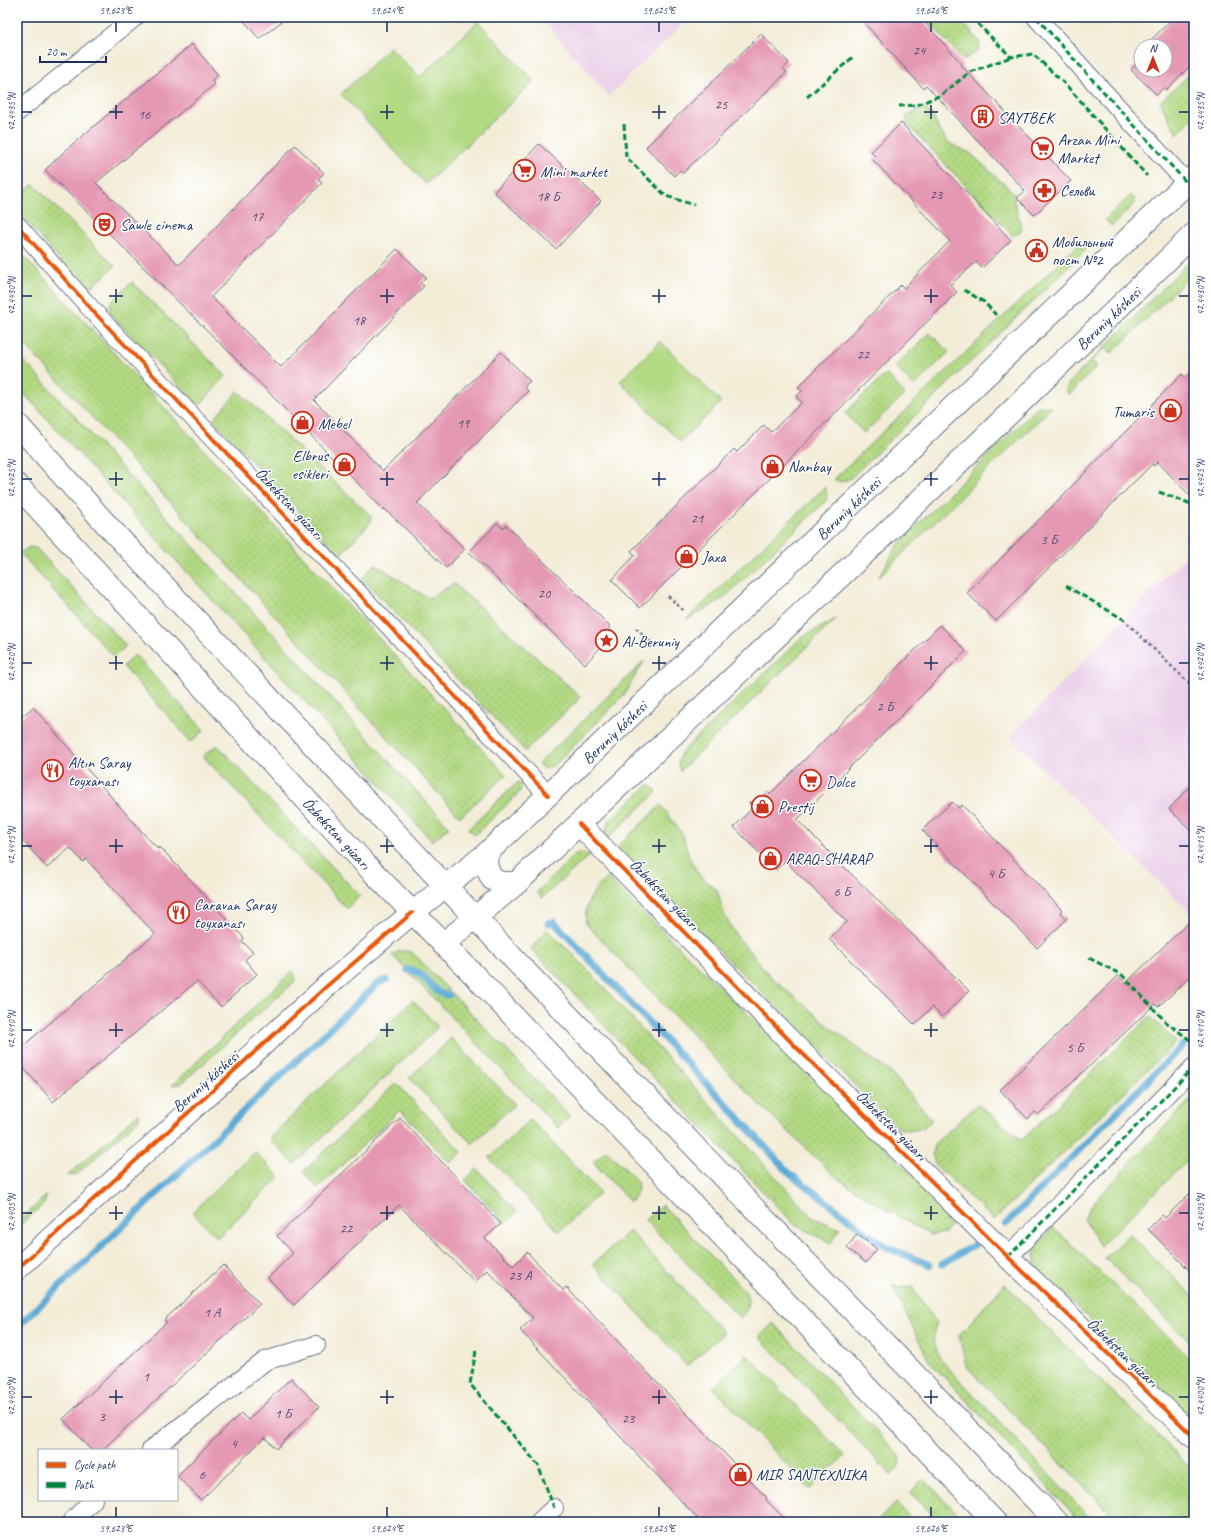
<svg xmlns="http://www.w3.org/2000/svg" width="1211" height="1539" font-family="Caveat,sans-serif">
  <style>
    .built { fill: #ecd1ea }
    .grass { fill: url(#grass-dots); stroke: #668470 }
    .garden { fill: #b2d983; stroke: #668470 }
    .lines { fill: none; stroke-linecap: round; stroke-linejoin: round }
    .stream { stroke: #5daad6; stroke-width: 7 }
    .building { fill: #e598b2 }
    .minor-casing { stroke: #677289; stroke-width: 20 }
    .tertiary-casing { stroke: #677289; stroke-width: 24 }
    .secondary-casing { stroke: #677289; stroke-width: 24 }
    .primary-casing { stroke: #677289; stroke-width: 24 }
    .path { stroke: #677289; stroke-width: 2.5; stroke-dasharray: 3 3; stroke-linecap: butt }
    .minor { stroke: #fff; stroke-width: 18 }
    .tertiary { stroke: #fff; stroke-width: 22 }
    .secondary { stroke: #fff; stroke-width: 22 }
    .primary { stroke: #fff; stroke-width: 22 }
    .quiet { stroke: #00873e; stroke-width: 3; stroke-dasharray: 6 3; stroke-linecap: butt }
    .cycleway-casing { stroke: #fff; stroke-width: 6 }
    .cycleway { stroke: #e8590c; stroke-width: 4 }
    .ticks { fill: none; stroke: #1b2f5e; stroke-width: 1.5 }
    .labels { text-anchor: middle; stroke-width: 3; stroke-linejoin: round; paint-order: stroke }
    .number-label { font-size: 14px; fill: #4e4973 }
    .poi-label { font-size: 16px; fill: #1b2f5e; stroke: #fff; text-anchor: start }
    .street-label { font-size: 16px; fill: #1b2f5e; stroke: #fff }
    .neatline { fill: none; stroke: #1b2f5e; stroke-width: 1.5 }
    .ticks-label { font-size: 10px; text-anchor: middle; fill: #1b2f5e }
  </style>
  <defs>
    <pattern id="grass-dots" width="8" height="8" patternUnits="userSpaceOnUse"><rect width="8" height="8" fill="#b2d983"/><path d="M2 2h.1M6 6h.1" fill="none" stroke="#98bb74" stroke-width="1.8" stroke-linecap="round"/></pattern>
  </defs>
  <rect width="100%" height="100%" fill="#fff"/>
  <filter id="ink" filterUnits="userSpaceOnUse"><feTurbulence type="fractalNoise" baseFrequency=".025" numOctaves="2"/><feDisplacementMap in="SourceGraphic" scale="8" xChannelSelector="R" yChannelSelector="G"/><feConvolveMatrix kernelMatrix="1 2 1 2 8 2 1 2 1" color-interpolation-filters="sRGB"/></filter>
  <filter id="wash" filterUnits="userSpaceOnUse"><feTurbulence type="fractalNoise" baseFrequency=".012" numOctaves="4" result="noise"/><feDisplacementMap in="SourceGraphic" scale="16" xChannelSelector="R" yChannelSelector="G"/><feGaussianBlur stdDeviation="0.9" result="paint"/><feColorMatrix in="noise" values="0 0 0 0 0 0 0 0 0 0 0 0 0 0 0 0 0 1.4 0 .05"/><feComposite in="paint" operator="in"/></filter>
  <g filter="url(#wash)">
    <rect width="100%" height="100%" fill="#f3edd8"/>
    <!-- built -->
    <path class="built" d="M540 17H690L609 96Z
      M1194 548V916L1010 737Z"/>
    <!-- grass -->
    <path class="grass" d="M925 17H956L970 30 980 43 978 51 963 60Z
      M1194 70V117L1177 134 1160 102Z
      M923 107 932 114 938 128 949 143 970 153 1013 192 1015 206 1021 224V231L1013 236 907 124 906 117Z
      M33 184 115 266 93 286 80 284 17 210C17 199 26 191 33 184Z
      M1131 195 1135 200 1134 204 1112 226 1105 220Z
      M1079 244 1086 250 851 478 841 482 834 479Z
      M17 249 506 775 460 817 17 336Z
      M1194 261V272L1112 353 1105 348 1092 361 1097 367 1069 395 1066 390 1069 383 1187 264Z
      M132 282 226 376 199 406 110 314V303Z
      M930 333 949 352 914 386 895 366Z
      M17 353 449 827 432 841 17 386Z
      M886 374 905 394 864 433 845 413Z
      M238 391 371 516V522L340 555 213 420Z
      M1039 406 1052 407 879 577 899 543Z
      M825 487 827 494 826 501 724 598 686 620Z
      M29 547 36 548 126 646 114 657 20 553Z
      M375 564 428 598 454 584 581 697 525 751 362 578Z
      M836 619 680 771 678 763 681 753 802 637Z
      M135 655 204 730 191 742 123 666Z
      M644 661 624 695 556 764 545 769 538 764Z
      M217 745 360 896 347 909 203 756Z
      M518 782 521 786 520 792 475 835 468 829Z
      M649 784 657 792 606 840 605 832 610 820Z
      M661 805 683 835 689 857 699 875 717 890 724 914 736 935 771 977 830 1027 892 1074 932 1120C919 1132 915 1132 898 1128L616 848Z
      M583 853 590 855 542 898 537 892 575 854Z
      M608 878 956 1217 945 1233 930 1235 871 1200 837 1178 751 1096 586 924C583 905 593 889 608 878Z
      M547 930 577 958 812 1217 840 1229 831 1243 795 1225 531 949Z
      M400 951H407L413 953 570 1116 558 1128 392 955Z
      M292 971 295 975V981L181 1084 172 1085Z
      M413 1000 438 1027 294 1164 269 1138Z
      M1150 1016 1176 1042 994 1220 935 1165 932 1154 934 1144 978 1104 1022 1140Z
      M451 1038 515 1104 472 1144 409 1078Z
      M396 1083 462 1152 450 1163 400 1110 318 1188 303 1172Z
      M1194 1096V1154L1100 1246 1084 1219 1091 1205Z
      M139 1113V1119L77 1174 67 1176Z
      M530 1119 600 1193 559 1232 489 1158Z
      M606 1150C612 1156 634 1176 637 1182 640 1190 635 1197 630 1202L593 1162Z
      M255 1152 280 1177 217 1238 192 1212Z
      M477 1169 517 1212 505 1223 465 1180Z
      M46 1196 45 1203 17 1228V1223Z
      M662 1205 746 1292C750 1302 748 1311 740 1318L645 1220Z
      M1053 1227 1194 1362V1424L1035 1265 1034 1248Z
      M630 1231 724 1333 687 1366 593 1264Z
      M1129 1234 1194 1297V1346L1105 1258Z
      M1005 1284 1058 1339 1174 1451 1194 1473V1520L1192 1522H1119L966 1366 959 1335Z
      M892 1285 900 1288 912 1287 937 1323C930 1335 936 1347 940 1359L1094 1522H1081L929 1361Z
      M773 1323 900 1456C900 1465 898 1470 891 1475L759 1337Z
      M747 1355 845 1456 810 1489 713 1388Z
      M924 1479 966 1522H939L910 1492Z
      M897 1503 914 1522H876L896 1503Z"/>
    <!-- garden -->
    <path class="garden" d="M478 22 534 81 426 184 341 94 390 47 420 77Z
      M660 341 721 402 680 442 620 381Z"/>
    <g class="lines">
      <!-- stream -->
      <path class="stream" d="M548 923 554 922 724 1102 789 1173 886 1247 930 1265
        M408 970C424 968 432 996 449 995
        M1006 1224 1183 1045
        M942 1264 981 1241
        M17 1327 378 983 386 980"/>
    </g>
    <g id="blocks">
      <!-- building -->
      <path class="building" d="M241 17H287L259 39Z
        M859 17H920L962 64 961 65 1071 181 1034 215 1017 198 1025 191 926 85 923 88Z
        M1174 17H1194V62L1166 90 1164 87 1157 95 1131 70 1141 60V70H1165V46H1145Z
        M761 34 789 63 783 69 787 72 683 173 680 170 674 176 646 147Z
        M192 44 218 75 211 81 215 84 96 183 179 265 295 145 324 173 318 179 322 183 211 297 281 367 397 249 426 277 420 283 424 286 314 400 383 471 501 352 530 381 524 387 528 391 417 503 465 549 446 568 385 509 384 510 236 359 45 170 68 148Z
        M901 123 1011 240 982 268 976 262 950 285 957 292 640 608 612 580 635 555 631 551 734 449 737 452 764 425 771 432 802 402 796 397 802 391 798 387 901 285 904 288 950 241 873 160 876 157 871 152Z
        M539 144 601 201 556 249 494 192Z
        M1194 370V500L1158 462 1154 466 1152 464 996 621 967 593 1182 374 1185 378Z
        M497 523 503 528 506 525 610 626 608 628 613 634 585 664 469 552Z
        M940 625 966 651 797 820 969 991 942 1017 932 1007 915 1025 829 939 847 922 785 861 776 870 734 827 768 792 770 794Z
        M33 707 142 832 158 849 160 847 244 938 242 941 253 952 245 960 257 974 221 1007 197 981 53 1102 17 1060V1051L155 934 86 859 83 862 70 848 47 868 17 834V721Z
        M1194 782V833L1169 809Z
        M952 802 959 808 962 805 1062 910 1060 912 1067 919 1037 948 922 830Z
        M1194 917V973L1158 1007 1155 1004 1038 1115 1035 1112 1028 1119 1000 1090 1118 976 1126 983Z
        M400 1118 501 1224 485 1238 513 1266 527 1252 563 1290 566 1287 767 1498 766 1500 788 1522H701L520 1330 533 1318 487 1270 475 1282 399 1205 294 1305 268 1278 293 1253 277 1236Z
        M1194 1189V1275L1148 1229 1162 1215 1165 1218Z
        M857 1234 877 1249 866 1263 847 1248Z
        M223 1265 260 1304 102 1450H91L63 1419 167 1322 164 1320Z
        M291 1378 319 1407 276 1449 265 1437 201 1500 177 1476 241 1413 248 1420Z"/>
    </g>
  </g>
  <g filter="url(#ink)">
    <use href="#blocks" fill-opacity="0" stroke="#677289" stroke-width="1"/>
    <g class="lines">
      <defs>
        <path id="minor" d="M1036 17 1090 77 1187 183
          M17 112 135 17
          M17 225 92 310 548 795
          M1008 1257 1194 1067
          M151 1450 265 1361 316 1345
          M71 1522 93 1500
          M539 1522 554 1508"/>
        <path id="tertiary" d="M579 824 793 1044 1008 1257 1194 1437
          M17 1269 328 985 412 913"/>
        <path id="secondary" d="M487 853 486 866 492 879 501 883H517
          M412 913 487 853 548 795 1194 176
          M443 944 517 883 544 857 886 533 1194 234"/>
        <path id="primary" d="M17 424 106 524 527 973 1057 1522
          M17 485 369 868 474 975 995 1522"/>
      </defs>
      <!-- minor casing -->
      <use href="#minor" class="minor-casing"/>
      <!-- tertiary casing -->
      <use href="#tertiary" class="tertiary-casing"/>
      <!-- secondary casing -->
      <use href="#secondary" class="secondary-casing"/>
      <!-- primary casing -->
      <use href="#primary" class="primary-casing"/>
      <!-- path -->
      <path class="path" d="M668 596 685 612
        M1123 619 1194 688
        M636 628 652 643
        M749 802 754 806"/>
      <!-- minor -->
      <use href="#minor" class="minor"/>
      <!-- tertiary -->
      <use href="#tertiary" class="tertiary"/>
      <!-- secondary -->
      <use href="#secondary" class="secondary"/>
      <!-- primary -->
      <use href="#primary" class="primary"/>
      <!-- quiet -->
      <path class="quiet" d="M971 17 1011 57 1033 54 1067 86 1147 176
        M1036 17 1090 77 1187 183
        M807 97 853 57
        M899 106 917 105 941 95 970 72 1011 57
        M624 124 626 157 666 196 694 205
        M964 290 984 302 996 315
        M1159 492 1194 505
        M1066 586 1123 619
        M1089 958 1122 975 1166 1022 1194 1043
        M1008 1257 1194 1067
        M476 1351 470 1384 538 1465 554 1508"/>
      <defs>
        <path id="cycleway" d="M17 225 92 310 548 795
          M579 824 793 1044 1008 1257 1194 1437
          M17 1269 328 985 412 913"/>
      </defs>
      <!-- cycleway casing -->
      <use href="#cycleway" class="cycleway-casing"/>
      <!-- cycleway -->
      <use href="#cycleway" class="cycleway"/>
    </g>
  </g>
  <!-- ticks -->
  <path class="ticks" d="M116 22V32M387 22V32M659 22V32M931 22V32M116 105V119M387 105V119M659 105V119M931 105V119M22 112H32M109 112H123M380 112H394M652 112H666M924 112H938M1179 112H1189M116 289V303M387 289V303M659 289V303M931 289V303M22 296H32M109 296H123M380 296H394M652 296H666M924 296H938M1179 296H1189M116 472V486M387 472V486M659 472V486M931 472V486M22 479H32M109 479H123M380 479H394M652 479H666M924 479H938M1179 479H1189M116 656V670M387 656V670M659 656V670M931 656V670M22 663H32M109 663H123M380 663H394M652 663H666M924 663H938M1179 663H1189M116 839V853M387 839V853M659 839V853M931 839V853M22 846H32M109 846H123M380 846H394M652 846H666M924 846H938M1179 846H1189M116 1023V1037M387 1023V1037M659 1023V1037M931 1023V1037M22 1030H32M109 1030H123M380 1030H394M652 1030H666M924 1030H938M1179 1030H1189M116 1206V1220M387 1206V1220M659 1206V1220M931 1206V1220M22 1213H32M109 1213H123M380 1213H394M652 1213H666M924 1213H938M1179 1213H1189M116 1390V1404M387 1390V1404M659 1390V1404M931 1390V1404M22 1397H32M109 1397H123M380 1397H394M652 1397H666M924 1397H938M1179 1397H1189M116 1507V1517M387 1507V1517M659 1507V1517M931 1507V1517"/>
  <!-- icons -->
  <defs>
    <symbol id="building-ring" viewBox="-11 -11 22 22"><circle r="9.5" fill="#fff" stroke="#c8321e" stroke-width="1.5"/><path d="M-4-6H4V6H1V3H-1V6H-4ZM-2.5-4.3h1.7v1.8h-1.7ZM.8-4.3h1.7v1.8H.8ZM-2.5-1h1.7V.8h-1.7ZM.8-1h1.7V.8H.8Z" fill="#c8321e"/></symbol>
    <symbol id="supermarket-ring" viewBox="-11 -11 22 22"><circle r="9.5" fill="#fff" stroke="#c8321e" stroke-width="1.5"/><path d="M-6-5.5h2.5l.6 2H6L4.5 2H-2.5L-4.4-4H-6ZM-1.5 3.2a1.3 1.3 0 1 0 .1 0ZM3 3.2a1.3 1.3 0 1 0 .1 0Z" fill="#c8321e"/></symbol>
    <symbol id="pharmacy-ring" viewBox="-11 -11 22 22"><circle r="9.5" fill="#fff" stroke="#c8321e" stroke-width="1.5"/><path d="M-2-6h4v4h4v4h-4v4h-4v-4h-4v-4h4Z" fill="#c8321e"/></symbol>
    <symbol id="theatre-ring" viewBox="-11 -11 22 22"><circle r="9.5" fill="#fff" stroke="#c8321e" stroke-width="1.5"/><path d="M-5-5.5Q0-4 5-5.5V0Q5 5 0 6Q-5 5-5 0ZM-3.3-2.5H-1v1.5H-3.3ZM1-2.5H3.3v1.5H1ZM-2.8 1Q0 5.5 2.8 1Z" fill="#c8321e"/></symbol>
    <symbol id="civic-ring" viewBox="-11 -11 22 22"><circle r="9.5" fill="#fff" stroke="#c8321e" stroke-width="1.5"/><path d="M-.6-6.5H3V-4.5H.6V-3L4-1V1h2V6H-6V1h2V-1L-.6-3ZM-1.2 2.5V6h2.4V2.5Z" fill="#c8321e"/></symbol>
    <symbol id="shop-ring" viewBox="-11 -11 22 22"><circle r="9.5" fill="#fff" stroke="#c8321e" stroke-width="1.5"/><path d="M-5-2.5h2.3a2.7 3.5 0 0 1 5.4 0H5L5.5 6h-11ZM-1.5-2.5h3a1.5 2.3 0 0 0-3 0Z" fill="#c8321e"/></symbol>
    <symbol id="sight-ring" viewBox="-11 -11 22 22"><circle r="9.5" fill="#fff" stroke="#c8321e" stroke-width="1.5"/><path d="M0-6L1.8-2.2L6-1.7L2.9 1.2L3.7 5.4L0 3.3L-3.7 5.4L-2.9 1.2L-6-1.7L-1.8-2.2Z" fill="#c8321e"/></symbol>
    <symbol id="restaurant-ring" viewBox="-11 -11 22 22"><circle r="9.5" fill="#fff" stroke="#c8321e" stroke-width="1.5"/><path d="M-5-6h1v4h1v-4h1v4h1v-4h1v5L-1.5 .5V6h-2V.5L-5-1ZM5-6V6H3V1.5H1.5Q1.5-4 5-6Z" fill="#c8321e"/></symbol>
  </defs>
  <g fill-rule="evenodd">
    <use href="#building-ring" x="970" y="104" width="25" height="25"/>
    <use href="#supermarket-ring" x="1030" y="136" width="25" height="25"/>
    <use href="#supermarket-ring" x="512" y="158" width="25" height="25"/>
    <use href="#pharmacy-ring" x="1032" y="178" width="25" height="25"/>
    <use href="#theatre-ring" x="92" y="212" width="25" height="25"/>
    <use href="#civic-ring" x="1024" y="238" width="25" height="25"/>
    <use href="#shop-ring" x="1158" y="398" width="25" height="25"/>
    <use href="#shop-ring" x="290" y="410" width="25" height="25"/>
    <use href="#shop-ring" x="332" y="452" width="25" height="25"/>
    <use href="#shop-ring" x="760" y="454" width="25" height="25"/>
    <use href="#shop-ring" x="674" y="544" width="25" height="25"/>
    <use href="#sight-ring" x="594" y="628" width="25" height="25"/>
    <use href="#restaurant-ring" x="40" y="758" width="25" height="25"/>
    <use href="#supermarket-ring" x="798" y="768" width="25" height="25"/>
    <use href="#shop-ring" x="750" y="794" width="25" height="25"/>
    <use href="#shop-ring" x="758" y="846" width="25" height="25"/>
    <use href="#restaurant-ring" x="166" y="900" width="25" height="25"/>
    <use href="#shop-ring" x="728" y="1462" width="25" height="25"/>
  </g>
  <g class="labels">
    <!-- number labels -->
    <g class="number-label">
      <text x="919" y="55">24</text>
      <text x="721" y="109">25</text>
      <text x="144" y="119">16</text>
      <text x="936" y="199">23</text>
      <text x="548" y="201">18 Б</text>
      <text x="257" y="221">17</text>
      <text x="359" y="325">18</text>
      <text x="863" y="359">22</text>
      <text x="463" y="428">19</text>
      <text x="697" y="523">21</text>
      <text x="1049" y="544">3 Б</text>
      <text x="544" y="598">20</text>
      <text x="885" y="711">2 Б</text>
      <text x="996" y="878">4 Б</text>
      <text x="842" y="896">6 Б</text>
      <text x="1075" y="1052">5 Б</text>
      <text x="346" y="1233">22</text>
      <text x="520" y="1280">23 A</text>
      <text x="212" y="1317">1 А</text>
      <text x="146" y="1381">1</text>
      <text x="283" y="1418">1 Б</text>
      <text x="102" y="1421">3</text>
      <text x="628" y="1423">23</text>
      <text x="234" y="1448">4</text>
      <text x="202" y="1479">6</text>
    </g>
    <!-- poi labels -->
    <g class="poi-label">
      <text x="998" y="123">SAYTBEK</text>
      <text x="1058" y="145">Arzan Mini<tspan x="1058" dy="18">Market</tspan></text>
      <text x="540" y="177">Mini market</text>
      <text x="1060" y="196">Сельви</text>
      <text x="120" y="230">Sawle cinema</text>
      <text x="1052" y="247">Мобильный<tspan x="1052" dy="18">пост №2</tspan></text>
      <text x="1154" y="417" text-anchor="end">Tumaris</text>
      <text x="318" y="429">Mebel</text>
      <text x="328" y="461" text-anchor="end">Elbrus<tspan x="328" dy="18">esikleri</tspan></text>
      <text x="788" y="472">Nanbay</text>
      <text x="702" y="562">Jaxa</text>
      <text x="622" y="647">Al-Beruniy</text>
      <text x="68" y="768">Altın Saray<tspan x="68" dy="18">toyxanası</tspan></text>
      <text x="826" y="787">Dolce</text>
      <text x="778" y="812">Prestij</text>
      <text x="786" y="864">ARAQ-SHARAP</text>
      <text x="194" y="910">Caravan Saray<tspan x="194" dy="18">toyxanası</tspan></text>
      <text x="756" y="1480">MIR SANTEXNIKA</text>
    </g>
    <!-- street labels -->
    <g class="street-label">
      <text transform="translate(1108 318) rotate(-44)" y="6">Beruniy kóshesi</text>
      <text transform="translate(290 503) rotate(47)" y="6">Ózbekstan gúzarı</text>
      <text transform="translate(848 508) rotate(-44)" y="6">Beruniy kóshesi</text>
      <text transform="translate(614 732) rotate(-44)" y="6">Beruniy kóshesi</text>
      <text transform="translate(337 833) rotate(47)" y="6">Ózbekstan gúzarı</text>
      <text transform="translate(665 894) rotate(46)" y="6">Ózbekstan gúzarı</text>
      <text transform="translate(205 1081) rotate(-42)" y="6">Beruniy kóshesi</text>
      <text transform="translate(892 1125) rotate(45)" y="6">Ózbekstan gúzarı</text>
      <text transform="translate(1123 1352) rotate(44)" y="6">Ózbekstan gúzarı</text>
    </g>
  </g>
  <!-- margin -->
  <rect width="1211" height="1539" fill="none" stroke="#fff" stroke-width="44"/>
  <!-- legend -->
  <rect x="38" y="1449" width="140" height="52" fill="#ffffff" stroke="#a4acbf"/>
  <rect x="46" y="1462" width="20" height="6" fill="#e8590c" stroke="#a4acbf"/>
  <text x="74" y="1469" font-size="12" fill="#1b2f5e">Cycle path</text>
  <rect x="46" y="1482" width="20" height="6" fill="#00873e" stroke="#a4acbf"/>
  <text x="74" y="1489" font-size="12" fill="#1b2f5e">Path</text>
  <!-- north arrow -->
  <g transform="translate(1153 58)"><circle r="19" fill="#ffffff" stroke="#a4acbf"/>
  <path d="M0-3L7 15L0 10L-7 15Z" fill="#c8321e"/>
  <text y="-6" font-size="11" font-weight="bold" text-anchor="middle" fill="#1b2f5e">N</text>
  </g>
  <!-- scale -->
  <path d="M40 56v6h66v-6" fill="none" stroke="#1b2f5e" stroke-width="2"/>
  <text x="46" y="56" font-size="12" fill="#1b2f5e" stroke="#ffffff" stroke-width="3" paint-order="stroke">20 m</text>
  <rect x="22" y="22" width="1167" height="1495" class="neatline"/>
  <g class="ticks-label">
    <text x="116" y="14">59.623°E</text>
    <text x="387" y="14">59.624°E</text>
    <text x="659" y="14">59.625°E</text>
    <text x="931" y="14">59.626°E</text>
    <text transform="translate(11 112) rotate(-90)" y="4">42.4435°N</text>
    <text transform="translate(1200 112) rotate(-90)" y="4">42.4435°N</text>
    <text transform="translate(11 296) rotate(-90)" y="4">42.4430°N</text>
    <text transform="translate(1200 296) rotate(-90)" y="4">42.4430°N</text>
    <text transform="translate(11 479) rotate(-90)" y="4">42.4425°N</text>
    <text transform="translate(1200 479) rotate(-90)" y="4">42.4425°N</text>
    <text transform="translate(11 663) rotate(-90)" y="4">42.4420°N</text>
    <text transform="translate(1200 663) rotate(-90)" y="4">42.4420°N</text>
    <text transform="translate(11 846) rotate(-90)" y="4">42.4415°N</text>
    <text transform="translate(1200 846) rotate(-90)" y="4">42.4415°N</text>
    <text transform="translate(11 1030) rotate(-90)" y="4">42.4410°N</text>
    <text transform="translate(1200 1030) rotate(-90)" y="4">42.4410°N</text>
    <text transform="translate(11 1213) rotate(-90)" y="4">42.4405°N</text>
    <text transform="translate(1200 1213) rotate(-90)" y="4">42.4405°N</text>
    <text transform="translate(11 1397) rotate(-90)" y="4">42.4400°N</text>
    <text transform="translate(1200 1397) rotate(-90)" y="4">42.4400°N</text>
    <text x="116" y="1532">59.623°E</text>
    <text x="387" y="1532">59.624°E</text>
    <text x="659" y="1532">59.625°E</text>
    <text x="931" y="1532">59.626°E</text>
  </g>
</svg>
